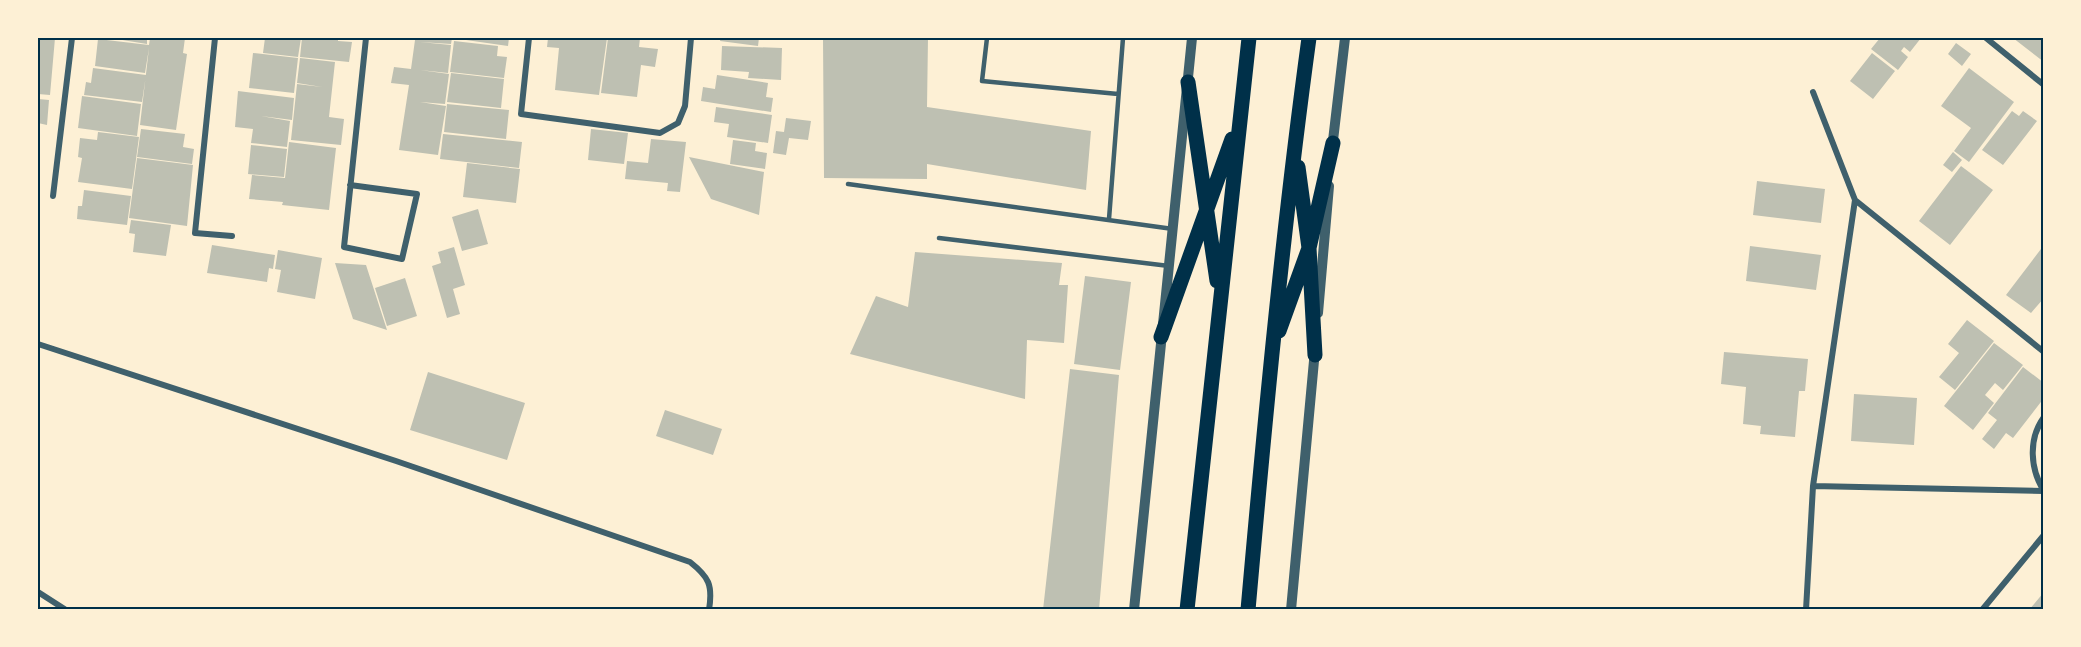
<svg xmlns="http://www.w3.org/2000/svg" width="2081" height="647" font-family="'Libre Baskerville',serif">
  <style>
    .building { fill: #bec0b2 }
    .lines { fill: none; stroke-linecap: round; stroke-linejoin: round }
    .service { stroke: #3f606c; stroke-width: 4.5 }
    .minor { stroke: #3f606c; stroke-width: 6 }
    .tertiary { stroke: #3f606c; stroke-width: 10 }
    .primary { stroke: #003049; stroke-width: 15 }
    .neatline { fill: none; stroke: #003049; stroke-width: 2 }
  </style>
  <rect width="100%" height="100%" fill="#fdf0d5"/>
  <!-- building -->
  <path class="building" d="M38 38H55L50 95 38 94Z
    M110 38H147V44Z
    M150 38H185L183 53 187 54 176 130 140 125 149 48 145 73 95 66 98 39 149 45Z
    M265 38H301L298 57 263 53Z
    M302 38 335 40V38H338V41L352 42 349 62 300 57Z
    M405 38H452L451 44 420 42 451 45 448 73 420 70 449 74 445 104 420 102 446 106 438 155 399 150 409 85 391 83 394 67 411 69 415 40Z
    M452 38H509L508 46Z
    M548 38H607L599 95 555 90 559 48 547 47Z
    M608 38H640L639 47 658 49 655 67 641 65 637 97 601 93Z
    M721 38H759L758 46 720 41Z
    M823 38H928L927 107 1091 131 1086 190 927 164V179L824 178Z
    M1880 38H1921L1910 52 1904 47 1901 51 1908 57 1898 70 1871 49Z
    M2013 38H2044V62Z
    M454 41 498 46 497 56 507 57 504 78 450 72Z
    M1956 43 1971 54 1962 66 1948 54Z
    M722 46 782 48 781 80 748 78 749 72 721 70Z
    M253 53 298 58 294 93 249 88Z
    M1872 53 1895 71 1873 99 1850 81Z
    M300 58 335 62 329 117 344 119 341 145 291 140 297 84 322 87 297 83Z
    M93 68 146 75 142 102 84 95 86 82 91 83Z
    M1969 68 2014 102 1969 162 1954 151 1971 128 1941 106Z
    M451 73 504 79 501 108 447 102Z
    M717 75 768 83 766 97 773 98 771 112 701 101 703 87 715 89Z
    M238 91 294 98 292 120 261 116 290 121 287 147 251 143 253 129 235 127Z
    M82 96 141 104 137 136 78 128Z
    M38 99 49 100 47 125 38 123Z
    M447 104 509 110 506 139 444 132Z
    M716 107 772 115 768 143 727 137 729 124 714 122Z
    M2012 111 2019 116 2023 111 2037 121 2003 165 1982 150Z
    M786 118 811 121 808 140 789 138 786 155 773 153 776 131 784 132Z
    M141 129 185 134 183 147 194 149 192 164 137 157Z
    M591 129 628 133 624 164 588 160Z
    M98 132 139 137 132 189 78 182 82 158 78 157 80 138 97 140Z
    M443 134 522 142 519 168 440 159Z
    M651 139 686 142 680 192 667 191 668 183 625 179 627 161 648 163Z
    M733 140 756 143 755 151 767 153 765 169 730 164Z
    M289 142 336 148 329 210 282 205 283 202 249 199 252 175 285 178 283 196Z
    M251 145 287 149 284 177 248 174Z
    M1953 152 1962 160 1952 172 1943 165Z
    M689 157 764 172 759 215 711 199Z
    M137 158 193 165 187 226 129 218Z
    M467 163 520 169 516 203 463 197Z
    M1961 166 1993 190 1950 245 1919 221Z
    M1757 181 1825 189 1821 223 1753 215Z
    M84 190 131 196 127 225 77 219 78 206H82Z
    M478 209 488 244 462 251 452 217Z
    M131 220 171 225 166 256 133 252 135 234 129 233Z
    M212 245 275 255 273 269 269 268 267 282 207 273Z
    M2044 245V298L2031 313 2006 295Z
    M1750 246 1821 255 1816 290 1746 281Z
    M454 247 465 285 453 289 460 314 447 318 432 266 441 263 438 252Z
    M278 250 322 258 315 299 277 292 281 270 275 269Z
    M915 252 1062 263 1059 285H1068L1064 343 1027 340 1025 399 850 354 876 296 908 307Z
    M335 263 366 265 387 330 353 319Z
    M1085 276 1131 282 1120 370 1074 364Z
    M405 278 417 316 387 326 375 288Z
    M1967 320 1994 341 1955 390 1939 377 1959 353 1948 344Z
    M1994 343 2023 365 2003 390 1995 383 1985 395 1994 403 1973 430 1944 406Z
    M1724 352 1808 359 1805 391H1799L1795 437 1760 434 1761 426 1743 424 1746 387 1721 384Z
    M2023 367 2044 383V398L2013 438 2006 433 1994 449 1982 439 1997 420 1988 413Z
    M1070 369 1119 375 1099 610H1043Z
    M428 372 525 403 507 460 410 430Z
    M1854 394 1917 398 1914 445 1851 441Z
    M665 410 722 429 713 455 656 436Z
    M2044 592V610H2029Z"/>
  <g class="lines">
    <!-- service -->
    <path class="service" d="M987 38 982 81 1118 94
      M848 184 1173 229
      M1109 219 1123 38
      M939 238 1169 266"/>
    <!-- minor -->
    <path class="minor" d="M215 38 195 233 232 236
      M529 38 521 114 660 133 678 123 685 106 691 38
      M1986 38 2044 85
      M1813 92 1855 200 2044 352
      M350 185 417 194 402 259 344 247 366 38
      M53 196 72 38
      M38 344 396 461 690 562C709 577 713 585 709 610
      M2044 417C2028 439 2030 469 2044 491
      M1813 486 2044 491
      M38 592 66 610
      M1806 610 1813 486 1855 200
      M1982 610 2044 535"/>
    <!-- tertiary -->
    <path class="tertiary" d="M1332 149 1345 38
      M1318 313 1329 186
      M1134 610 1192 38
      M1291 610 1315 350"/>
    <!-- primary -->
    <path class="primary" d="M1188 82 1217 281
      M1298 167 1309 248 1315 355
      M1279 331 1309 248 1333 143
      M1161 337 1232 139
      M1187 610 1249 38
      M1248 610C1265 418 1283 228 1309 38"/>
  </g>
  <!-- border -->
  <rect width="2081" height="647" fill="none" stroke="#fdf0d5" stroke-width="78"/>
  <rect x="39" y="39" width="2003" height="569" class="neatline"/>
</svg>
